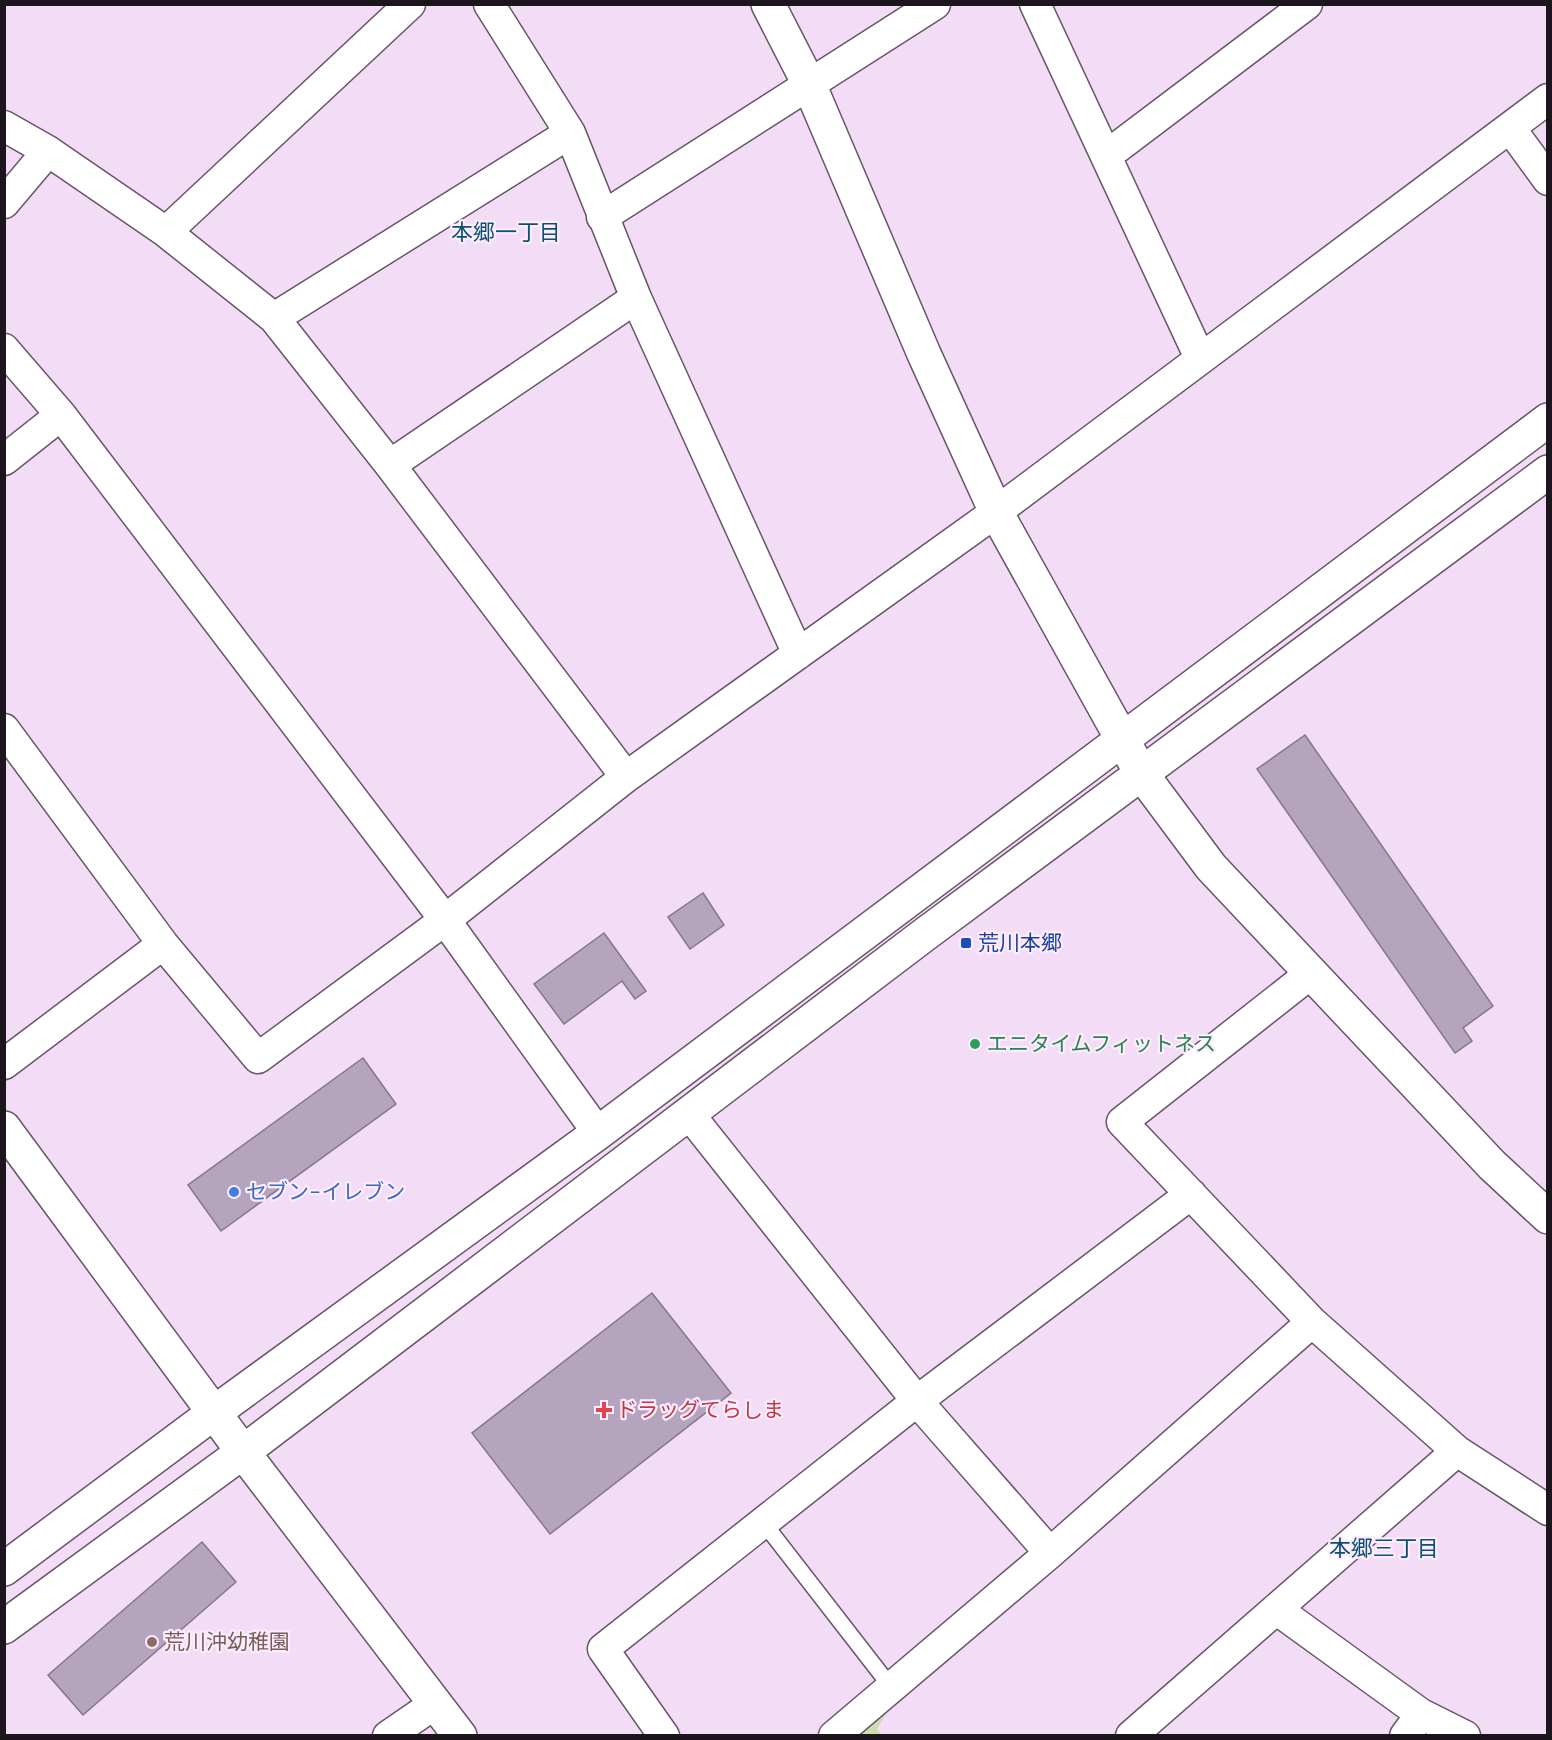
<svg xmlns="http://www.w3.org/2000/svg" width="1552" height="1740" font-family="Merriweather,'Noto Sans JP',serif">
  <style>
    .green { fill: #c8deb1 }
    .building { fill: #b4a4be; stroke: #85768f; stroke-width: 1.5 }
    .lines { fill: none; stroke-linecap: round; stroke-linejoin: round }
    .lane-casing { stroke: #685569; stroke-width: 18 }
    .street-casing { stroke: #685569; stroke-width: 33 }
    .secondary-casing { stroke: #685569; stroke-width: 36 }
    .lane { stroke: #fff; stroke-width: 15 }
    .street { stroke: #fff; stroke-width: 30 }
    .secondary { stroke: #fff; stroke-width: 33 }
    .transit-dot { fill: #1a4fb4; stroke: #feebff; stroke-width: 2 }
    .leisure-dot { fill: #2e9e5b; stroke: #feebff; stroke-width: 2 }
    .shop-dot { fill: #3f7fe0; stroke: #feebff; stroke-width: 2 }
    .health-dot { fill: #e0444e; stroke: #feebff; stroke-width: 2 }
    .education-dot { fill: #8d6e63; stroke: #feebff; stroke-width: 2 }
    .labels { text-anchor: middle; stroke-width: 4.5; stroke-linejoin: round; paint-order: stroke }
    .transit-label { font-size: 21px; fill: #164399; stroke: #feebff; text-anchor: start }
    .leisure-label { font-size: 21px; fill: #27864d; stroke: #feebff; text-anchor: start }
    .shop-label { font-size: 21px; fill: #366cbe; stroke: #feebff; text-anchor: start }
    .health-label { font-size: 21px; fill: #be3a42; stroke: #feebff; text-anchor: start }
    .education-label { font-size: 21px; fill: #785e54; stroke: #feebff; text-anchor: start }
    .neighbourhood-label { font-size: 22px; fill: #0a5370; stroke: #feebff }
  </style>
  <rect width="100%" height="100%" fill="#f3dcf5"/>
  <!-- green -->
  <path class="green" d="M897 1695 877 1729 881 1735 847 1736Z"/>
  <!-- building -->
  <path class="building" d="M1305 735 1493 1006 1463 1028 1472 1041 1455 1053 1257 769Z
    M703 893 724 925 690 949 668 917Z
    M604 933 646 991 635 999 622 981 564 1024 534 984Z
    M363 1058 396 1104 221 1231 188 1185Z
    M652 1293 731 1393 550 1534 472 1433Z
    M202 1542 236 1582 83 1715 48 1675Z"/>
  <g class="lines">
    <defs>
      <path id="lane" d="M763 1522 891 1687"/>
      <path id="street" d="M489 4 570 133 636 298 798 654
        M1035 4 1200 358
        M4 126 48 151 166 232 274 318 390 465 626 777
        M1510 128 1548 180
        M1106 156 1307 4
        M4 203 48 151
        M602 217 935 4
        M166 232 410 4
        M274 318 570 133
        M4 349 61 415 445 920 598 1133
        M4 460 61 415
        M390 465 636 298
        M4 729 163 944 258 1058 445 920 626 777 996 512 1548 99
        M1310 974 1122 1122 1312 1322 1457 1451 1548 1510
        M4 1064 163 944
        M689 1114 917 1401 1050 1553
        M1276 1609 1421 1714 1405 1736
        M1421 1714 1465 1736
        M388 1736 436 1703
        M664 1736 603 1649 917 1401 1191 1194
        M834 1736 1050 1553 1312 1322
        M1131 1736 1457 1451"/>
      <path id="secondary" d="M768 4 809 84 924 354 996 512 1141 773 1211 867 1492 1165 1548 1217
        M4 1128 243 1452 460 1736
        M4 1569 215 1412 598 1133 1548 420
        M4 1627 243 1452 924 935 1548 472"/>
    </defs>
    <!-- lane casing -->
    <use href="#lane" class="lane-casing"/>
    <!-- street casing -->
    <use href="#street" class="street-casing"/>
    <!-- secondary casing -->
    <use href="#secondary" class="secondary-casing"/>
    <!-- lane -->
    <use href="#lane" class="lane"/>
    <!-- street -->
    <use href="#street" class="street"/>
    <!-- secondary -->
    <use href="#secondary" class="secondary"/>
  </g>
  <!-- markers -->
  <rect class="transit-dot" x="960" y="937" width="12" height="12" rx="3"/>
  <circle class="leisure-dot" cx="975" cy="1044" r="6"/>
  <circle class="shop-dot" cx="234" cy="1192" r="6"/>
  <path class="health-dot" d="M601 1401h6v6h6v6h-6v6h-6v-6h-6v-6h6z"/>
  <circle class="education-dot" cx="152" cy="1642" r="6"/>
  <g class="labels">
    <!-- transit labels -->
    <g class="transit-label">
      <text x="978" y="950">荒川本郷</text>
    </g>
    <!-- leisure labels -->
    <g class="leisure-label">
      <text x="987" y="1051">エニタイムフィットネス</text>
    </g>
    <!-- shop labels -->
    <g class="shop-label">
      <text x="246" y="1199">セブン-イレブン</text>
    </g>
    <!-- health labels -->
    <g class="health-label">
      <text x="616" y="1417">ドラッグてらしま</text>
    </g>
    <!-- education labels -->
    <g class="education-label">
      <text x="164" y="1649">荒川沖幼稚園</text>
    </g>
    <!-- neighbourhood labels -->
    <g class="neighbourhood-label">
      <text x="506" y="240">本郷一丁目</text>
      <text x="1384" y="1556">本郷三丁目</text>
    </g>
  </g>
  <!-- border -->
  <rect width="1552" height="1740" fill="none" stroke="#1d151e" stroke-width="12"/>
</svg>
